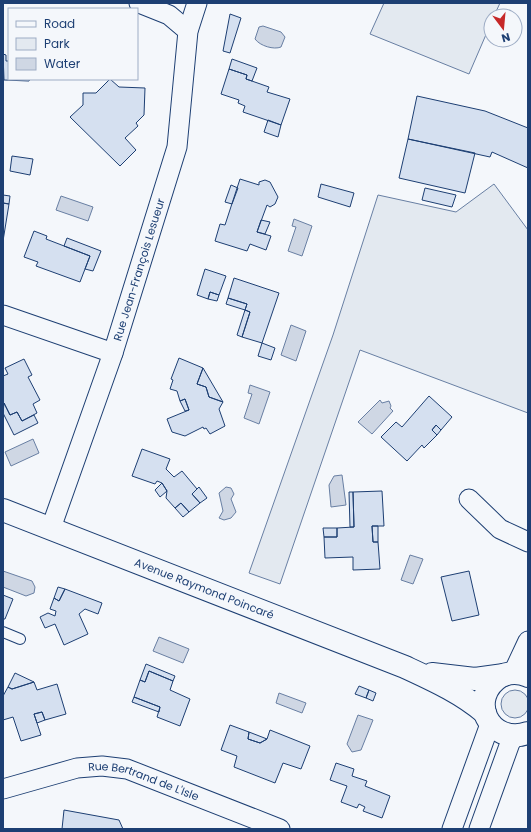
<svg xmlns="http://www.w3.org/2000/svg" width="531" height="832" font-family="Poppins,sans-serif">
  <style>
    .green { fill: #e3e9f0; stroke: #687fa3 }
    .water { fill: #cfd7e4; stroke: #687fa3 }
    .building { fill: #d5e0f0; stroke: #1d3f73 }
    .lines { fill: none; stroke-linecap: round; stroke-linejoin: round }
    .lane-casing { stroke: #1d3f73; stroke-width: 12 }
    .street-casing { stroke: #1d3f73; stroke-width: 21 }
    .secondary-casing { stroke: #1d3f73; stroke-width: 24 }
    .lane { stroke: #f4f7fb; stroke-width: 10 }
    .street { stroke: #f4f7fb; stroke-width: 19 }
    .secondary { stroke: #f4f7fb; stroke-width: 22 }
    .labels { text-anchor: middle; stroke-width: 3; stroke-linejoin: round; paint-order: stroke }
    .street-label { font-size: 11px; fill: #1d3f73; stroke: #f4f7fb }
  </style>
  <rect width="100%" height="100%" fill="#f4f7fb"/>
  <!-- green -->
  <path class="green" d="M384 3H500L494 16H491V23L469 74 370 34Z
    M494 184 528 230V413L360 350 280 584 249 573 333 335 378 195 456 212Z
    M501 704a14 14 0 1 1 28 0a14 14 0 1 1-28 0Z"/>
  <!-- water -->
  <path class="water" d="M263 26 281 32 285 37 281 47C274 50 260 46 255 39L259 27Z
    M61 196 93 207 88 221 56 210Z
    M294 219 312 226 302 256 288 251 296 227 292 226Z
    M291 325 306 331 296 361 281 355Z
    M250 385 270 392 259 424 244 418 252 394 248 393Z
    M380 400 382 403 389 401 391 406 390 408 393 411 372 434 358 422Z
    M33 439 39 453 11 466 5 452Z
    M342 475 346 505 331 507 329 485 334 476Z
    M226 487 231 488 234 494 231 499 236 512 231 518 224 520 219 518 223 511 219 493Z
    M410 555 423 559 413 584 401 580Z
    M3 571 32 581 35 587 34 593 26 596 3 587Z
    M159 637 189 649 183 663 153 651Z
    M279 693 306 703 302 713 276 703Z
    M358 715 373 720 361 750 352 752 347 744Z"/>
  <!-- building -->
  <path class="building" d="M230 14 241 18 230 53 223 51Z
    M3 54 6 55V61H9V79H30L29 81 4 80Z
    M232 59 257 68 252 81 246 79 247 75 229 69Z
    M229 69 247 75 246 79 269 87 267 92 290 99 281 125 243 112 245 106 238 103 239 100 221 94Z
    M110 79 119 87 145 88 144 115 136 123 138 126 125 138 136 150 120 166 70 117 83 105V93H96Z
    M417 96 485 111 528 128V168L492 152 490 157 408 139Z
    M268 120 281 125 278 137 264 132Z
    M408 139 475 153 465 193 399 178Z
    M12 156 33 159 30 175 10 171Z
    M240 179 259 185V182L265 180 270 182 278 197 275 204 270 207 267 205 257 232 271 236 266 250 250 244 247 251 215 241 220 224 225 225Z
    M321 184 354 193 350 207 318 197Z
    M231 185 238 188 232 204 225 202Z
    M425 188 456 195 452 207 422 200Z
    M3 195 10 196 9 204 3 203Z
    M3 203 9 204 3 241Z
    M261 220 270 222 265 234 257 232Z
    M34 231 47 236 46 239 90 256 80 282 36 266 38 262 24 257Z
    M67 238 101 251 93 271 85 269 90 256 64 246Z
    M205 269 226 276 219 295 210 292 208 299 197 295Z
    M234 278 279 293 262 343 242 337 250 312 245 310 247 304 228 298Z
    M210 292 219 295 217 301 208 299Z
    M228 298 247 304 245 310 226 304Z
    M245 310 250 312 242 337 237 335Z
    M262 343 275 348 271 360 258 356Z
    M179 358 203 368 197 384 206 387 209 397 223 402 219 409 225 426 210 434 206 428 204 429 203 427 185 436 172 432 167 419 189 410 185 399 180 401 177 391 170 389 173 380 171 379Z
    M24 359 32 375 28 377 40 400 33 404 37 413 22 421 17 412 10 415 4 403 3 404V376L8 374 5 368Z
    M203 368 223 402 209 397 206 387 197 384Z
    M429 396 452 417 441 430 436 425 432 430 437 435 424 448 422 445 407 461 381 437 396 422 402 427Z
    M185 399 189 410 185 411 180 401Z
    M4 403 10 415 17 412 22 421 34 415 38 423 14 435 3 413Z
    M436 425 441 430 437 435 432 430Z
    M142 449 170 459 166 469 174 477 182 471 197 489 192 494 200 503 189 512 181 503 175 508 166 498 167 491 162 483 157 481 155 484 132 476Z
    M162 483 167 491 160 497 155 490Z
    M199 487 207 498 200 503 192 494Z
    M382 491 384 526H372L373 542H378L380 569 353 570V557L325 558 324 537H337V528L354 527 353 492Z
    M349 492H353L354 527H350Z
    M181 503 189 512 183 517 175 508Z
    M372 526H378V542H373Z
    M323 528H337V537H324Z
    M469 571 479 615 452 621 441 577Z
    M58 587 65 589 59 601 54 598Z
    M65 589 102 603 98 614 85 609 79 614 88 634 64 645 55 624 45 628 40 617 48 613 55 616 56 611 50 609 54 598 59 601Z
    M3 595 13 599 5 619H3Z
    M146 664 175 676 173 681 149 671 145 682 140 680Z
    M149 671 173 681 170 690 190 699 180 726 157 717 160 707 134 697 140 680 145 682Z
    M15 673 34 682 12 689 8 687Z
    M34 682 37 690 57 684 66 714 45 720 42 712 34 714 41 735 21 741 13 717 3 720V696L8 687 12 689Z
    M359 686 369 690 366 698 355 694Z
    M369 690 376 693 373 701 366 698Z
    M134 697 160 707 159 712 132 702Z
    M42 712 45 720 37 723 34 714Z
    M230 725 249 732 248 739 260 743 267 739 270 730 310 746 301 769 283 763 275 783 234 767 237 756 221 750Z
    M249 732 267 739 260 743 248 739Z
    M336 763 354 769 352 776 367 781 365 786 390 796 382 818 363 811 365 807 359 804 357 808 341 802 347 786 330 780Z
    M64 810 119 820 123 829H62Z"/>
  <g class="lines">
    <defs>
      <path id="lane" d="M3 632 20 639"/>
      <g id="street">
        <path d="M139 3 169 15 188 31"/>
        <path d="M3 315 113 353"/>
        <path d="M469 499 500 529 528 542"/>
        <path id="s1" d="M51 528 113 353 177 147 188 31 197 3"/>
        <path d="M513 673 528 641"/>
        <path id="s2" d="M3 789 77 768 102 766 127 769 280 829"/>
        <path d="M452 829 490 724"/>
        <path d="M479 829 510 743 515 736"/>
      </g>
      <g id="secondary">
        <path id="s3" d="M3 510 405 667C433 680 462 693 485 713"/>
        <path d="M432 674 475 679 504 675"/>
        <path d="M528 676C520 672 509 672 501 676 466 698 489 746 528 733"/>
      </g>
    </defs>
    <!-- lane casing -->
    <use href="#lane" class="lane-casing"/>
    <!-- street casing -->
    <use href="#street" class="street-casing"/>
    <!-- secondary casing -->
    <use href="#secondary" class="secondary-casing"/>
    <!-- lane -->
    <use href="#lane" class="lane"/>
    <!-- street -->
    <use href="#street" class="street"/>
    <!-- secondary -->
    <use href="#secondary" class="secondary"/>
  </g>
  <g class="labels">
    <!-- street labels -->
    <g class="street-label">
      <text dy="4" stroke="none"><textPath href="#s1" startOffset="273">Rue Jean-François Lesueur</textPath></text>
      <text dy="4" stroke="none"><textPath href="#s3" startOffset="216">Avenue Raymond Poincaré</textPath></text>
      <text dy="4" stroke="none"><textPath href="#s2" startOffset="146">Rue Bertrand de L'Isle</textPath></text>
    </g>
  </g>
  <!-- border -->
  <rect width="531" height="832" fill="none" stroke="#1d3f73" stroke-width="8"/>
  <!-- legend -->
  <rect x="8" y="8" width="130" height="72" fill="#f4f7fb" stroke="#9eadc5"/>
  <rect x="16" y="21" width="20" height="6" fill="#f4f7fb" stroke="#9eadc5"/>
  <text x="44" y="28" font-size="12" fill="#1d3f73">Road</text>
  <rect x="16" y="38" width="20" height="12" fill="#e3e9f0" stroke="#9eadc5"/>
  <text x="44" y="48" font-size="12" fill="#1d3f73">Park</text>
  <rect x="16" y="58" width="20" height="12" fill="#cfd7e4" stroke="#9eadc5"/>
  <text x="44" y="68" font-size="12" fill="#1d3f73">Water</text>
  <!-- north arrow -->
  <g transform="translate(503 28) rotate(164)"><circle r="19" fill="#f4f7fb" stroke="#9eadc5"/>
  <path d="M0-3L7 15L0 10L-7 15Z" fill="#c62828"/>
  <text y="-6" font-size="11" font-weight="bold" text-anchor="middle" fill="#1d3f73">N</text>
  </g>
</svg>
